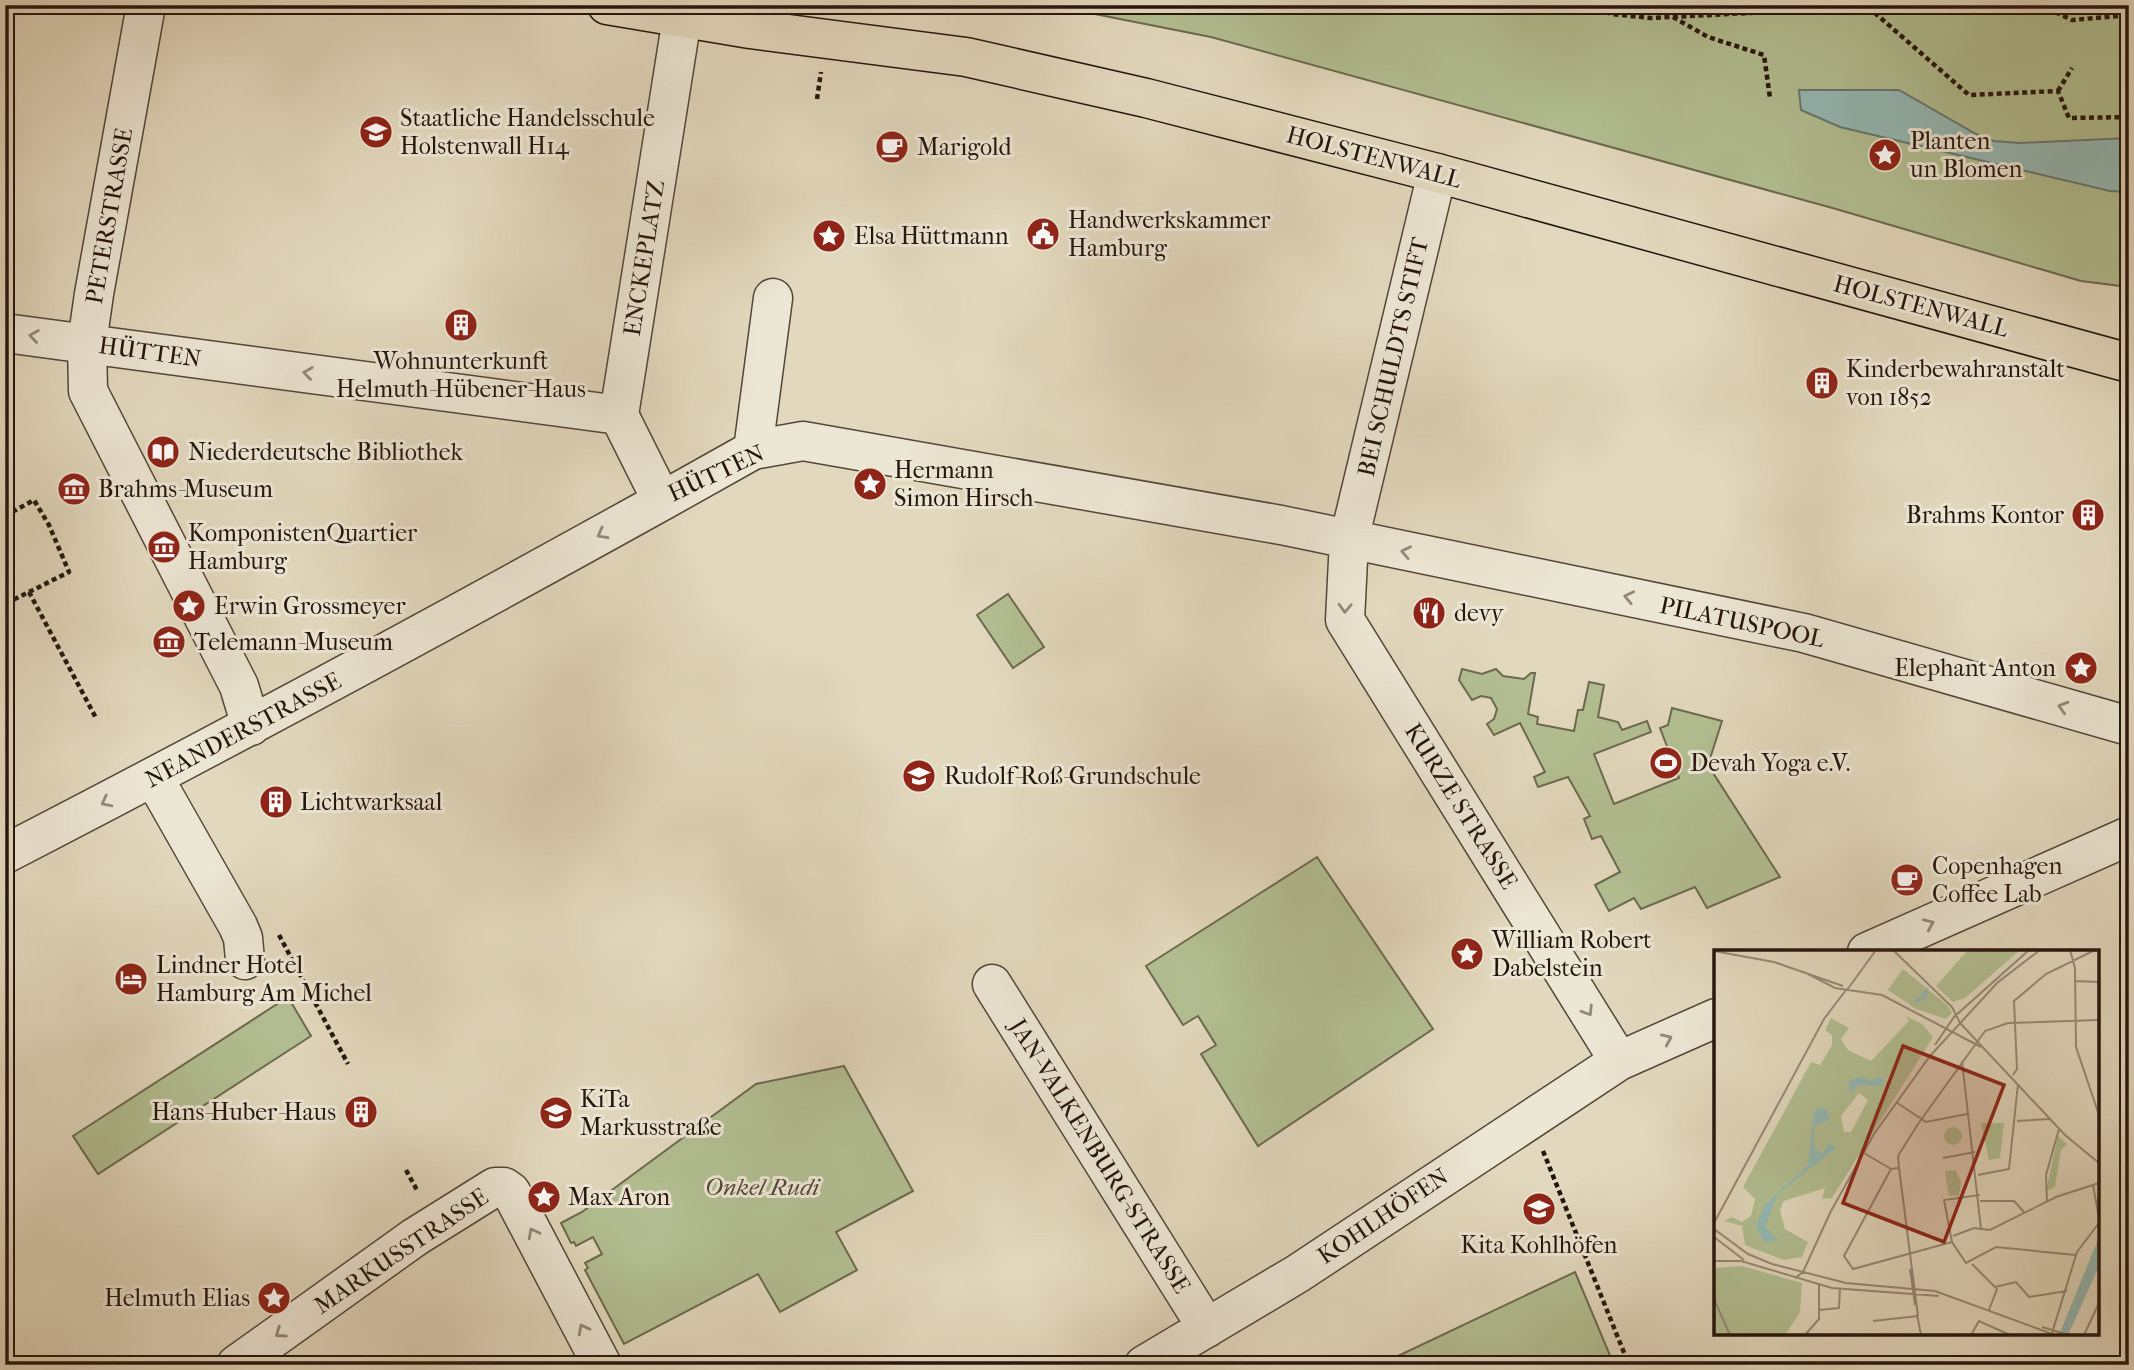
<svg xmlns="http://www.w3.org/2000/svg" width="2134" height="1370" font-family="'IM FELL French Canon',serif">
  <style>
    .green { fill: #b2bf92; stroke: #6c6a50; stroke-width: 2 }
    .water { fill: #95b9b5; stroke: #697772; stroke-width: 2 }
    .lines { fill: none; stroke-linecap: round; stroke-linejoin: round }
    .minor-casing { stroke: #554639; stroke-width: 41 }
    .major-casing { stroke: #26150d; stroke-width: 41 }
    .path { stroke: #26150d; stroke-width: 4.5; stroke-dasharray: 5 3.5; stroke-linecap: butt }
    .minor { stroke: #ece6d4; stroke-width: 38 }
    .major { stroke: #e2d8bd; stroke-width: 38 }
    .oneway { stroke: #93887a }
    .labels { text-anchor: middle; stroke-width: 6; stroke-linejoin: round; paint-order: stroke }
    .poi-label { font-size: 24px; fill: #26150d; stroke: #ece6d4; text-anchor: start }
    .street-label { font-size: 24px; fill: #26150d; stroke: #ece6d4 }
    .park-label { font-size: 24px; font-style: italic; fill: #504835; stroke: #ece6d4 }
    .inset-river { fill: none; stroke: #95b9b5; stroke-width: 3.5 }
    .inset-road { fill: none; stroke: #978a77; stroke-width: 2 }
    .view { fill: #8f2418; fill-opacity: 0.15; stroke: #8f2418; stroke-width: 3.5 }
    .inset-edge { fill: none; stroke: #26150d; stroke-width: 3.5 }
  </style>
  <rect width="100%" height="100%" fill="#e2d8bd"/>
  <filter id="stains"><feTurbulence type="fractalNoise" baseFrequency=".00286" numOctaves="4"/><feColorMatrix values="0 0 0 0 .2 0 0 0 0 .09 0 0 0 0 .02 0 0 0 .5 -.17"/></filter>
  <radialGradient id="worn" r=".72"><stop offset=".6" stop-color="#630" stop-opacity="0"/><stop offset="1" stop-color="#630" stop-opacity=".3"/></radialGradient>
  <!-- green -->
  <path class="green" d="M1049 5H2129V287L2081 281 1836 209 1211 37Z
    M1008 594 1044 647 1013 668 977 615Z
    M1462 669 1482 674 1496 669 1503 676 1524 679 1531 673H1535L1528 714 1538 717 1537 724 1574 731 1578 710H1583L1589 682 1604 685 1598 717 1618 722 1622 730 1647 721 1651 732 1594 754 1614 804 1679 778 1660 728 1668 725 1672 708 1722 721 1708 765 1780 877 1707 908 1695 887 1641 909 1634 898 1609 911 1595 885 1620 872 1601 836 1592 839 1584 819 1590 816 1568 777 1538 787 1534 777 1545 772 1520 723 1494 735 1487 724 1494 719 1497 709 1491 698 1481 696 1472 700 1459 680Z
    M1317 857 1433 1029 1258 1146 1201 1054 1216 1045 1198 1016 1183 1025 1146 966Z
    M288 997 311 1036 98 1174 73 1136Z
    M844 1066 913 1191 836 1232 857 1270 780 1312 758 1274 624 1344 585 1270 588 1268 585 1263 602 1254 593 1237 576 1246 574 1242 571 1243 561 1223 582 1212 756 1084Z
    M1575 1272 1614 1365H1379Z"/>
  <!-- water -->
  <path class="water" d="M1799 90H1899L1976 134 1994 141 2019 143 2129 138V192L2110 191 1840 127 1801 110Z"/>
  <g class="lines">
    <defs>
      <path id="minor" d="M146 5 94 294 87 343 88 391 239 686 251 726
        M1437 173 1349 540 1345 620 1619 1061
        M5 333 619 415
        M619 415 662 501 753 450 803 441 1281 525 1804 633 2129 726
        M619 415 682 18
        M753 450 773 298
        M154 778 238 926 243 938 245 960
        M5 854C226 740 444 622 662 501
        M1867 952 2129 836
        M992 984 1207 1328
        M236 1365 415 1237 495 1187H504L511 1192 602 1365
        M1144 1365 1297 1274 1619 1061 1716 1018"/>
      <path id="major" d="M607 5 750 29 966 57 1146 98 1437 173 2129 363"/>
    </defs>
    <!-- minor casing -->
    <use href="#minor" class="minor-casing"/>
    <!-- major casing -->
    <use href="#major" class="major-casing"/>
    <!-- path -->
    <path class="path" d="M1590 5 1611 14 1651 18 1868 7 1969 95 2058 91 2069 118 2129 117
      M2040 5 2072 20 2129 15
      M1869 7 2039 5
      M1673 17 1708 37 1764 55 1770 98
      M2058 91 2072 68
      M817 99 821 72
      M5 516 34 500 49 525 69 572 5 604
      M29 592 96 718
      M279 935 348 1064
      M1543 1151 1629 1365
      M406 1170 418 1192"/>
    <!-- minor -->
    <use href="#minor" class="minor"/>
    <!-- major -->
    <use href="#major" class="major"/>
  </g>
  <!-- one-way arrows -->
  <defs><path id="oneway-chevron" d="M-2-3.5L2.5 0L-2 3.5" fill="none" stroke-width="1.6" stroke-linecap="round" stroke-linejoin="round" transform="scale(1.75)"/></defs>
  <g class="oneway">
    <use href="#oneway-chevron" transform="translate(34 336) rotate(-172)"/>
    <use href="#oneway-chevron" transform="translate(308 373) rotate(-172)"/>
    <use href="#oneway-chevron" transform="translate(602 534) rotate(151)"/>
    <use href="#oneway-chevron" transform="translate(1406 552) rotate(-168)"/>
    <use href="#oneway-chevron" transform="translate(1629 597) rotate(-168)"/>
    <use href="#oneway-chevron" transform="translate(1345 608) rotate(92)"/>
    <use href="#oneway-chevron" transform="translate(2063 707) rotate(-164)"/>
    <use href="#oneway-chevron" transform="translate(106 802) rotate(153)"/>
    <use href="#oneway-chevron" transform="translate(1929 924) rotate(-24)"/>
    <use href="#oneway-chevron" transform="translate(1588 1011) rotate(58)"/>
    <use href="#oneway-chevron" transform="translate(1667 1039) rotate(-24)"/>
    <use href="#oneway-chevron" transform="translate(533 1233) rotate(-117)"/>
    <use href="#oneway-chevron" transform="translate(583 1329) rotate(-118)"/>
    <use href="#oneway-chevron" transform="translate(280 1333) rotate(145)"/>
  </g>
  <!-- icons -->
  <defs>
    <symbol id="school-disc" viewBox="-11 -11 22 22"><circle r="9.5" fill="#8f2418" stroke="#ece6d4"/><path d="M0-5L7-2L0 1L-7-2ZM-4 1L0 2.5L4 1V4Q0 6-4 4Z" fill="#fff"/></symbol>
    <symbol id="cafe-disc" viewBox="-11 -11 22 22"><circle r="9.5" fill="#8f2418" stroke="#ece6d4"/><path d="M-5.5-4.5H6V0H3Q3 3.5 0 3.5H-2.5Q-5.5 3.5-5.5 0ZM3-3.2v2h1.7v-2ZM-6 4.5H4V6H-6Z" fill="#fff"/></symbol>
    <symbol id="sight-disc" viewBox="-11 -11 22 22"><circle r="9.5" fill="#8f2418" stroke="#ece6d4"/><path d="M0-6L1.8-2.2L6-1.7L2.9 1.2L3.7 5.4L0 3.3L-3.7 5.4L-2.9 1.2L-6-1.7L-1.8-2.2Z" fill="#fff"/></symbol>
    <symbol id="civic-disc" viewBox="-11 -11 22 22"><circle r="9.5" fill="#8f2418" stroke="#ece6d4"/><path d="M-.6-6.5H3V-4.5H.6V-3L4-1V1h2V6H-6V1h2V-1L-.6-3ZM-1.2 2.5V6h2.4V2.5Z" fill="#fff"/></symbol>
    <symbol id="building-disc" viewBox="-11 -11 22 22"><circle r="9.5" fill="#8f2418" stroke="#ece6d4"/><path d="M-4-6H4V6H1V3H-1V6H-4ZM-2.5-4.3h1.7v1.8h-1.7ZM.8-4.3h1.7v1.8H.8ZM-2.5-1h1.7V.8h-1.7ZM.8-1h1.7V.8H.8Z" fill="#fff"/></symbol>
    <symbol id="library-disc" viewBox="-11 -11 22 22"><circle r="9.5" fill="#8f2418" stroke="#ece6d4"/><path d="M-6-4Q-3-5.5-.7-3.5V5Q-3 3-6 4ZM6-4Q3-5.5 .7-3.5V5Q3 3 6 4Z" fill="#fff"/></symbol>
    <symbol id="museum-disc" viewBox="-11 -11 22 22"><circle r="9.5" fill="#8f2418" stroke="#ece6d4"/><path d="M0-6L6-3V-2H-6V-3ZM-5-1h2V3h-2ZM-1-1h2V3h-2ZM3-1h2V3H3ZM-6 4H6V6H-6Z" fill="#fff"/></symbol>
    <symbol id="restaurant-disc" viewBox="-11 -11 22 22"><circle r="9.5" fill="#8f2418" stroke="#ece6d4"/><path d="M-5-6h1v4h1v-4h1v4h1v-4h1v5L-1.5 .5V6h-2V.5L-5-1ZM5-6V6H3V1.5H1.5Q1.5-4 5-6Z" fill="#fff"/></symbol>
    <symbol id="stadium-disc" viewBox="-11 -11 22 22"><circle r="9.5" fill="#8f2418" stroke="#ece6d4"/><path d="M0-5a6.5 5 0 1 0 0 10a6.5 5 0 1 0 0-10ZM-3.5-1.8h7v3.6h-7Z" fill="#fff"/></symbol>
    <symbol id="hotel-disc" viewBox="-11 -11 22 22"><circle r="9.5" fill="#8f2418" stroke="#ece6d4"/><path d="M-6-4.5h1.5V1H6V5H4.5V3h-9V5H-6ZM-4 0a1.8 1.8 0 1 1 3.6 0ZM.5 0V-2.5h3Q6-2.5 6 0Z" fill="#fff"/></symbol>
  </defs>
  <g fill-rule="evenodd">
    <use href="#school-disc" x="357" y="113" width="38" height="38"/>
    <use href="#cafe-disc" x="873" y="128" width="38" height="38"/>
    <use href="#sight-disc" x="1866" y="136" width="38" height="38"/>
    <use href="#civic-disc" x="1024" y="215" width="38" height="38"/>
    <use href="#sight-disc" x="810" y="217" width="38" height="38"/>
    <use href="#building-disc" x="442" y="306" width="38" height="38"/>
    <use href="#building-disc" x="1803" y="364" width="38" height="38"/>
    <use href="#library-disc" x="144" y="433" width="38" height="38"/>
    <use href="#sight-disc" x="851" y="465" width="38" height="38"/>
    <use href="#museum-disc" x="55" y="470" width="38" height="38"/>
    <use href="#building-disc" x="2069" y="496" width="38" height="38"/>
    <use href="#museum-disc" x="145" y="528" width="38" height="38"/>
    <use href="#sight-disc" x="170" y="587" width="38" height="38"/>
    <use href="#restaurant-disc" x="1410" y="594" width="38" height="38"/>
    <use href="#museum-disc" x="150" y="623" width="38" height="38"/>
    <use href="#sight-disc" x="2062" y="649" width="38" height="38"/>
    <use href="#stadium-disc" x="1647" y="744" width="38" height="38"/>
    <use href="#school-disc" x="900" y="757" width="38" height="38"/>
    <use href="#building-disc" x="257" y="783" width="38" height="38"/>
    <use href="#cafe-disc" x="1888" y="861" width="38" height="38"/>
    <use href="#sight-disc" x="1448" y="935" width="38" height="38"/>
    <use href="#hotel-disc" x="112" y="960" width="38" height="38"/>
    <use href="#building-disc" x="342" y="1093" width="38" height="38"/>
    <use href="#school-disc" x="537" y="1094" width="38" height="38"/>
    <use href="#sight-disc" x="525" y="1178" width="38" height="38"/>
    <use href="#school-disc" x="1520" y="1190" width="38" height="38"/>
    <use href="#sight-disc" x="255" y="1279" width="38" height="38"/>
  </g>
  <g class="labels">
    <!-- poi labels -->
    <g class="poi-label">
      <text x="400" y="126">Staatliche Handelsschule<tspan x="400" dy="28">Holstenwall H14</tspan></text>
      <text x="1910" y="149">Planten<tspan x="1910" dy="28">un Blomen</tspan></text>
      <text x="917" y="155">Marigold</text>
      <text x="1068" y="228">Handwerkskammer<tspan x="1068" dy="28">Hamburg</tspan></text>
      <text x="854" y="244">Elsa Hüttmann</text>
      <text x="461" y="369" text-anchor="middle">Wohnunterkunft<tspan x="461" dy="28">Helmuth-Hübener-Haus</tspan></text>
      <text x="1846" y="377">Kinderbewahranstalt<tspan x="1846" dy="28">von 1852</tspan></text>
      <text x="188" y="460">Niederdeutsche Bibliothek</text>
      <text x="894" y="478">Hermann<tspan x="894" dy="28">Simon Hirsch</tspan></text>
      <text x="98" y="497">Brahms-Museum</text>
      <text x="2064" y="523" text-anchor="end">Brahms Kontor</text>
      <text x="188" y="541">KomponistenQuartier<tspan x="188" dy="28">Hamburg</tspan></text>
      <text x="214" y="614">Erwin Grossmeyer</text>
      <text x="1454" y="621">devy</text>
      <text x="194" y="650">Telemann-Museum</text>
      <text x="2056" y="676" text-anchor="end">Elephant Anton</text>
      <text x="1690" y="771">Devah Yoga e.V.</text>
      <text x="944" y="784">Rudolf-Roß-Grundschule</text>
      <text x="300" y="810">Lichtwarksaal</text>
      <text x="1932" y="874">Copenhagen<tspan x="1932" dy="28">Coffee Lab</tspan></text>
      <text x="1492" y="948">William Robert<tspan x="1492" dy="28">Dabelstein</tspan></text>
      <text x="156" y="973">Lindner Hotel<tspan x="156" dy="28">Hamburg Am Michel</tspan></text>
      <text x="580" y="1107">KiTa<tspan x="580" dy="28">Markusstraße</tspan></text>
      <text x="336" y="1120" text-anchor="end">Hans-Huber-Haus</text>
      <text x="568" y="1205">Max Aron</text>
      <text x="1539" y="1253" text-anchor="middle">Kita Kohlhöfen</text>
      <text x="250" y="1306" text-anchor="end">Helmuth Elias</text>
    </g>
    <!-- street labels -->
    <g class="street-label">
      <text transform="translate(1374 157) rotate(15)" y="8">HOLSTENWALL</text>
      <text transform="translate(109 216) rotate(-80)" y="8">PETERSTRASSE</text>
      <text transform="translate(644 258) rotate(-81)" y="8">ENCKEPLATZ</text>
      <text transform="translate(1921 306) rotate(15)" y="8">HOLSTENWALL</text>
      <text transform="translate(150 352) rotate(8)" y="8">HÜTTEN</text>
      <text transform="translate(1393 357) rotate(-77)" y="8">BEI SCHULDTS STIFT</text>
      <text transform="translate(716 473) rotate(-25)" y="8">HÜTTEN</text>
      <text transform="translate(1742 622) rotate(12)" y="8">PILATUSPOOL</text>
      <text transform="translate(243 730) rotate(-28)" y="8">NEANDERSTRASSE</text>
      <text transform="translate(1461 806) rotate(58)" y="8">KURZE STRASSE</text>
      <text transform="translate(1100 1156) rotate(58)" y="8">JAN-VALKENBURG-STRASSE</text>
      <text transform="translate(1383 1216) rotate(-34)" y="8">KOHLHÖFEN</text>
      <text transform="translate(401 1251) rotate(-34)" y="8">MARKUSSTRASSE</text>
    </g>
    <!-- park labels -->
    <g class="park-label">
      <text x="762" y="1195">Onkel Rudi</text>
    </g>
  </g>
  <!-- overview -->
  <g transform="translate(1714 950)">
    <rect width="385" height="385" fill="#e2d8bd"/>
    <path d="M254 0H306L251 48 239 52 222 36ZM189 19 233 55 238 63 232 69 202 59 174 40ZM192 66 208 74 219 87 118 248 108 249 111 238 70 251 66 260 71 279 94 292 88 307 69 310 31 295 28 276 10 271 18 267 28 272 37 266 41 249 29 237 97 112 106 115 118 95V85L111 80 117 68 135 78 127 89 134 100 157 111 195 71ZM145 143 154 150 137 182H130L127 166ZM267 173H290L286 208 275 210ZM230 186a9 9 0 1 1 18 0a9 9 0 1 1-18 0ZM344 186 353 194 347 200 341 237 332 241ZM242 220 247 232 245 245 235 246 231 221ZM28 316 88 333 86 362 71 385H0V318Z" fill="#b2bf92" fill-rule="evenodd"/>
    <path d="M148 126 156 131 168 126 169 136 145 135 137 144 134 131ZM105 157 113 159 116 170 100 176V196L108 204 115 193 122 198 64 244 51 277 64 290 51 293 42 277 50 256 94 215 100 162ZM385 287V316L354 385H345Z" fill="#95b9b5"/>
    <path class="inset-river" d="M202 52 212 42 211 49"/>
    <path class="inset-road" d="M179 0 238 57 246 73 351 185 385 213M356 0 361 18 362 97 385 165M0 1 60 12 129 36M94 24 121 38 168 45 267 97M361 31 385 32M133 40 162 0M221 95 240 67 315 0M248 111 267 279M299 125 303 119 300 51 332 24 381 0M182 152 212 172 253 164M303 171 336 169M150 203 177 219M229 208 261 202M185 218 204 366M264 225 295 219 304 134M379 235 385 268M266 245 230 250 238 292 252 313 282 297 361 305M266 251H300L310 262M333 252 332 225 345 179M0 273 110 69 132 40M0 279 34 304 58 314 132 333 221 341 341 385M239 286 260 278 276 280 342 247 385 233M0 287 30 310M238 292 139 319 130 306 177 219 185 218 184 206 204 174 271 81 294 73 385 70M0 311H27L118 338 225 346M258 314 283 339 275 360M196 319 201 355M81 328 89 322 117 261 160 184 216 106 283 33 326 0M281 337 302 332 315 347 353 341M0 349 16 385M105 360 125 358 126 338M203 364 207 385M159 371 204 366M328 377 355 385M338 383 363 302 385 273M91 385 105 369V335M257 385 265 371 296 385M370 385 385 353"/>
    <path class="view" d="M189 96 290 135 230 292 129 253Z"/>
    <rect width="385" height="385" class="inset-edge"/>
  </g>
  <!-- margin -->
  <rect width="2134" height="1370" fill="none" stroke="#e2d8bd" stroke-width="28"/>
  <rect x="7" y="7" width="2120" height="1356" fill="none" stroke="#26150d" stroke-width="3.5"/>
  <rect x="14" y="14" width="2106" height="1342" fill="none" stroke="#26150d" stroke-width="2"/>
  <rect width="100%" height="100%" filter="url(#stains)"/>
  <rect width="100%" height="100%" fill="url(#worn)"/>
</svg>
